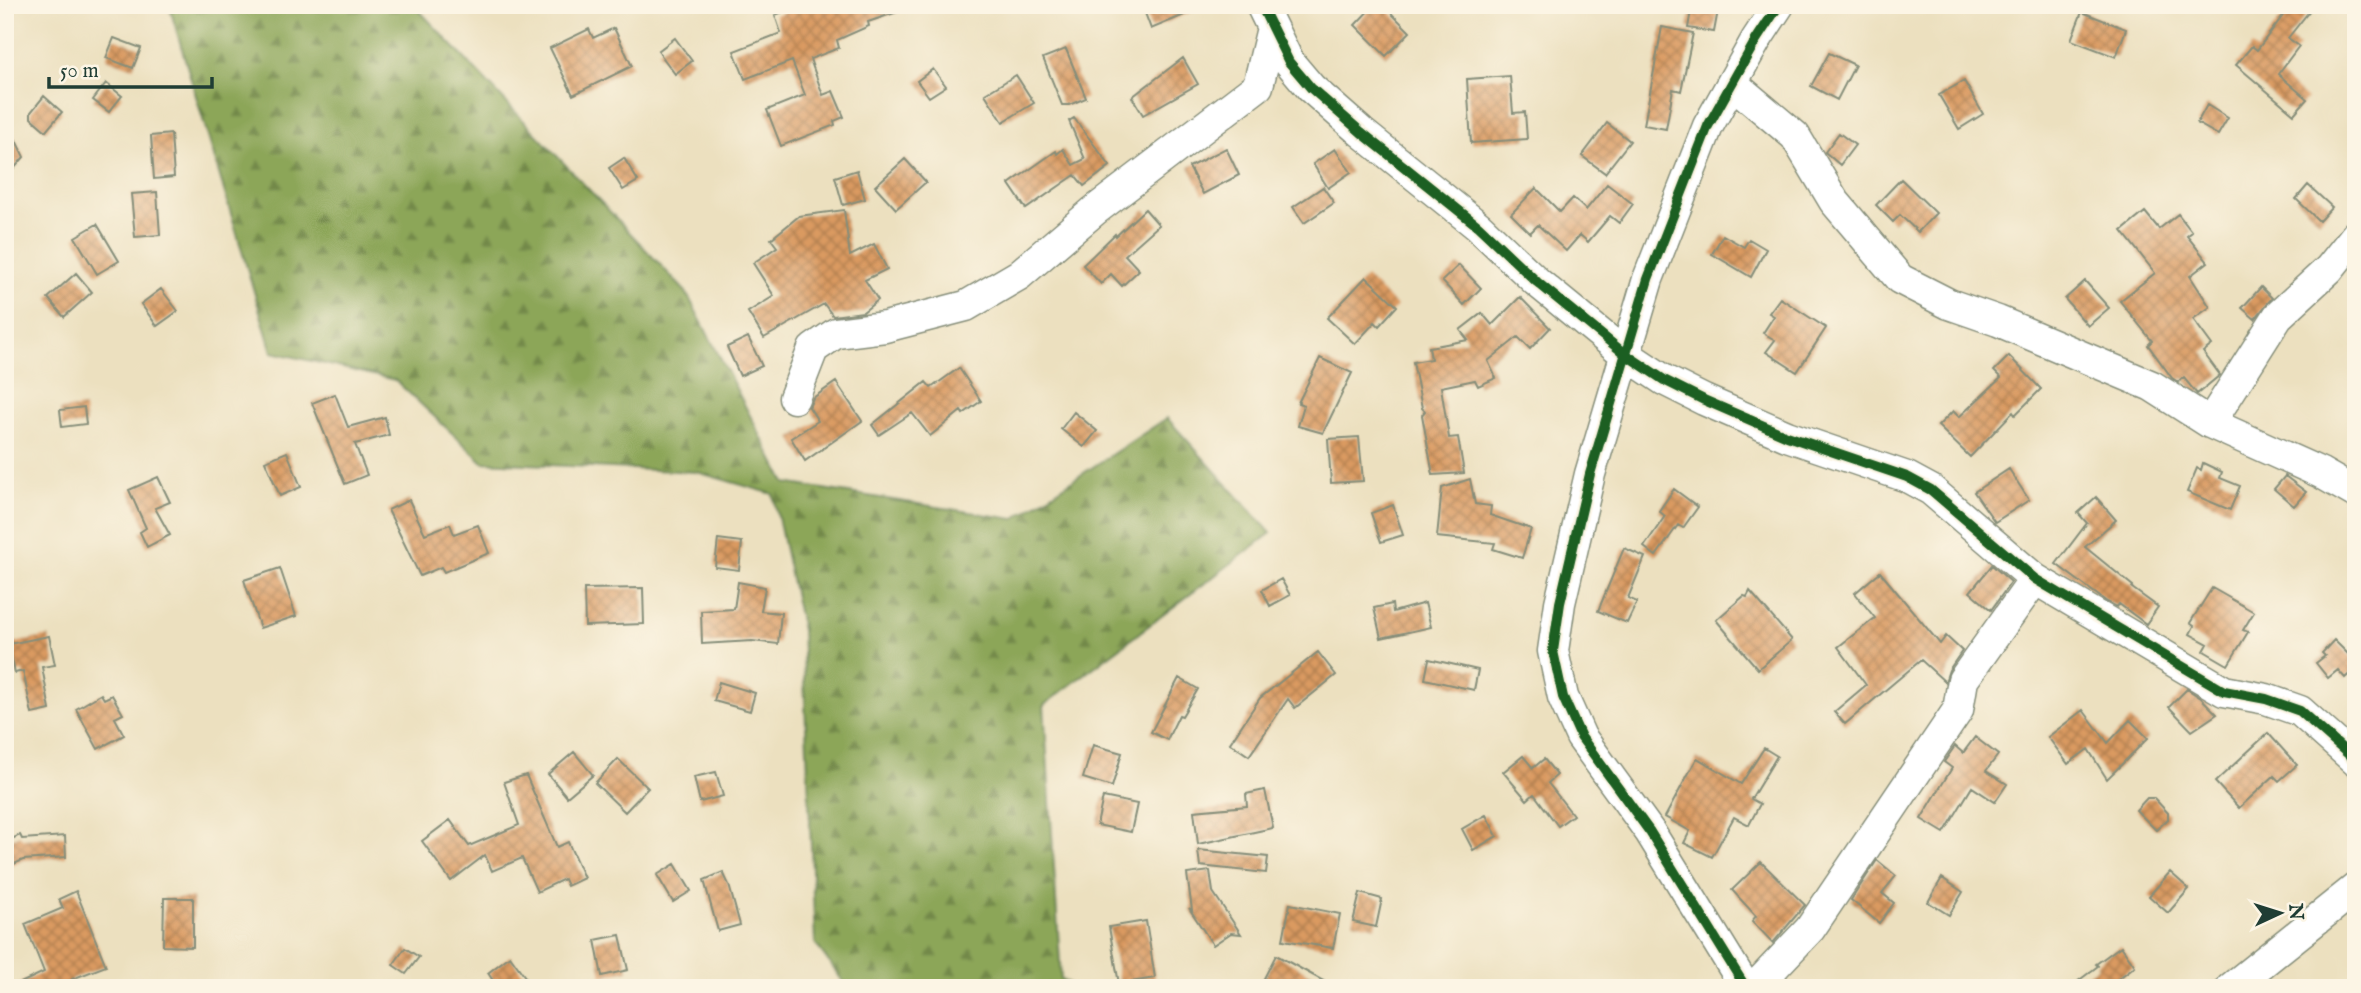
<svg xmlns="http://www.w3.org/2000/svg" width="2361" height="993" font-family="'IM FELL English',serif">
  <style>
    .forest { fill: url(#forest-firs); stroke: #567246; stroke-width: 2 }
    .building { fill: url(#building-cross-hatch) }
    .lines { fill: none; stroke-linecap: round; stroke-linejoin: round }
    .minor-casing { stroke: #868e7a; stroke-width: 33 }
    .minor { stroke: #fff; stroke-width: 30 }
    .cycleway-casing { stroke: #fcf5e5; stroke-width: 15 }
    .cycleway { stroke: #1b5e20; stroke-width: 10 }
  </style>
  <defs>
    <pattern id="forest-firs" width="22" height="20" patternUnits="userSpaceOnUse" patternTransform="scale(1.75)"><rect width="22" height="20" fill="#8ca658"/><path d="M5 1l3.5 6h-7zM16 11l3.5 6h-7z" fill="#72884a"/></pattern>
    <pattern id="building-cross-hatch" width="8" height="8" patternUnits="userSpaceOnUse" patternTransform="scale(1.75)"><rect width="8" height="8" fill="#da9a60"/><path d="M0 0l8 8M0 8l8-8" fill="none" stroke="#b07f50"/></pattern>
  </defs>
  <rect width="100%" height="100%" fill="#fcf5e5"/>
  <filter id="ink" filterUnits="userSpaceOnUse"><feTurbulence type="fractalNoise" baseFrequency=".0143" numOctaves="2"/><feDisplacementMap in="SourceGraphic" scale="14" xChannelSelector="R" yChannelSelector="G"/><feConvolveMatrix kernelMatrix="1 2 1 2 8 2 1 2 1" color-interpolation-filters="sRGB"/></filter>
  <filter id="wash" filterUnits="userSpaceOnUse"><feTurbulence type="fractalNoise" baseFrequency=".00686" numOctaves="4" result="noise"/><feDisplacementMap in="SourceGraphic" scale="28" xChannelSelector="R" yChannelSelector="G"/><feGaussianBlur stdDeviation="1.57" result="paint"/><feColorMatrix in="noise" values="0 0 0 0 0 0 0 0 0 0 0 0 0 0 0 0 0 1.4 0 .05"/><feComposite in="paint" operator="in"/></filter>
  <g filter="url(#wash)">
    <rect width="100%" height="100%" fill="#ece0bf"/>
    <!-- forest -->
    <path class="forest" d="M169 5H414L686 292 785 483 1014 519 1167 418 1271 533 1044 705 1061 979 1076 988H848L815 943 802 630 773 494 697 472 483 462 395 380 272 352Z"/>
    <g id="blocks">
      <!-- building -->
      <path class="building" d="M801 5H909V8L868 22 869 26 837 40 839 48 810 59 823 95 833 91 844 117 834 121 835 125 781 146 767 110 805 95 792 61 745 79 734 51 781 33 775 15Z
        M1142 5H1208L1151 29Z
        M1374 5H1383L1410 32 1386 56 1355 25Z
        M1692 5H1719L1714 32 1688 28Z
        M2291 5H2314L2288 38 2299 46 2278 74 2307 99 2294 114 2236 65 2252 46 2257 50Z
        M2082 12 2126 29 2116 57 2071 40Z
        M1662 27 1693 33 1681 91 1673 89 1666 129 1644 125Z
        M614 28 632 66 573 95 550 48 589 29 593 38Z
        M114 38 141 48 133 68 106 58Z
        M675 38 692 61 675 74 658 51Z
        M1066 49 1086 98 1069 105H1062L1043 58Z
        M1829 53 1855 65 1837 100 1811 86Z
        M1183 58 1198 84 1143 115 1132 97Z
        M933 69 946 86 929 97 917 81Z
        M1016 75 1034 103 1003 122 985 94Z
        M1510 76 1513 113 1525 112 1527 139 1471 143 1467 79Z
        M1964 81 1983 114 1959 129 1939 95Z
        M106 83 122 96 109 112 93 100Z
        M44 96 62 112 46 131 31 118V112Z
        M2207 105 2228 118 2218 135 2197 123Z
        M5 118 24 157 5 179Z
        M1074 118 1110 166 1084 186 1075 175 1026 209 1009 184 1056 151 1057 154 1063 149 1073 165 1085 159 1069 121Z
        M1607 123 1630 141 1605 173 1582 156Z
        M1839 133 1855 145 1840 165 1825 152Z
        M171 134 174 177 154 179 151 136Z
        M1226 148 1239 175 1203 194 1189 167Z
        M1335 149 1351 172 1328 188 1313 164Z
        M624 158 638 181 623 190 609 168Z
        M905 159 926 182 896 209 875 186Z
        M857 170 865 199 843 205 835 177Z
        M1901 179 1936 213 1918 232 1900 215 1893 222 1876 205Z
        M1607 184 1633 204 1619 223 1610 216 1588 242 1580 235 1566 251 1538 225 1530 233 1511 214 1536 188 1560 212 1573 198 1586 210Z
        M2308 185 2332 207 2319 221 2296 199Z
        M1323 187 1334 203 1304 223 1293 207Z
        M157 192 160 235 135 237 131 194Z
        M1145 209 1159 225 1125 255 1139 270 1122 286 1111 274 1101 284 1083 265 1115 234 1116 236Z
        M844 210 850 256 874 244 887 269 865 280 878 300 863 312 833 316 824 304 764 338 748 312 774 296 753 263 777 247 771 239 799 216Z
        M2145 212 2159 229 2178 214 2192 232 2187 236 2208 262 2190 276 2210 307 2193 319 2212 345 2203 352 2220 375 2197 394 2184 378 2178 382 2172 378 2148 345 2152 341 2120 301 2155 273 2122 231Z
        M97 224 119 261 97 274 75 237Z
        M1723 235 1744 247 1749 239 1766 249 1751 277 1712 254Z
        M1459 265 1481 288 1464 305 1442 281Z
        M76 273 92 292 64 317 48 298Z
        M1366 277 1397 306 1379 326 1375 322 1355 344 1327 318Z
        M2085 281 2109 308 2088 326 2065 299Z
        M2261 287 2272 298 2255 319 2242 308Z
        M161 289 178 311 157 326 141 304Z
        M1520 297 1550 328 1530 349 1518 337 1488 361 1496 378 1478 386 1475 380 1441 387 1449 438 1458 437 1464 473 1433 475 1422 415 1425 411 1422 408 1413 362 1431 359 1429 347 1468 340 1460 330 1482 313 1492 325Z
        M1780 298 1826 328 1797 372 1766 352 1775 340 1763 333 1774 316 1769 313Z
        M748 337 762 366 740 376 727 347Z
        M2009 356 2041 389 2015 415 2013 412 1970 457 1938 426 1953 411 1959 417 2001 378 1994 371Z
        M1320 358 1352 373 1323 433 1298 426 1304 405 1298 403Z
        M959 368 981 401 963 414 961 411 930 436 912 413 879 435 872 425 926 382 931 388Z
        M836 382 862 421 805 461 791 438 818 421 809 407 813 398Z
        M335 394 348 427 385 417 389 435 355 444 367 475 345 484 312 403Z
        M84 407 86 424 62 427 60 410Z
        M1074 412 1097 431 1084 447 1061 429Z
        M1359 437 1363 481 1331 483 1328 439Z
        M287 452 301 487 280 496 265 461Z
        M2203 463 2222 472 2220 478 2240 486 2230 510 2187 492 2197 468 2201 470Z
        M2009 469 2029 500 1995 522 1974 492Z
        M2285 476 2306 492 2294 506 2274 489Z
        M158 477 170 502 155 508 170 535 147 547 140 532 146 528 129 490Z
        M1470 479 1475 504 1491 506 1490 515 1531 529 1522 558 1493 549 1495 543 1437 537 1442 488Z
        M1674 489 1698 507 1683 528 1678 525 1656 556 1644 547 1665 516 1659 511Z
        M2096 497 2116 520 2085 547 2133 586 2132 588 2158 607 2146 624 2119 604 2117 607 2107 602 2056 564 2087 523 2078 513Z
        M409 500 425 534 450 524 454 534 478 525 489 553 444 572 441 567 420 576 388 510Z
        M1393 505 1403 535 1381 542 1371 513Z
        M718 539 742 542 739 570 715 567Z
        M1624 548 1645 557 1628 598 1637 602 1627 623 1598 611Z
        M1992 565 2011 582 1991 610 1970 592Z
        M280 568 296 616 260 628 244 580Z
        M1880 572 1940 644 1946 636 1962 651 1949 670 1945 682 1921 660 1845 724 1834 712 1866 685 1838 647 1875 618 1855 593Z
        M1281 579 1290 595 1270 606 1262 590Z
        M738 582 765 587 761 611 781 613 778 644 752 641 702 644 701 611 734 609Z
        M643 588 644 624 585 626 584 589Z
        M2212 588 2254 612 2243 630 2248 632 2228 665 2204 651 2208 644 2190 634 2194 626 2190 623Z
        M1750 591 1792 640 1758 669 1716 620 1744 596 1747 597Z
        M1425 603 1431 627 1381 638 1374 608 1392 604 1393 612Z
        M49 636 55 665 42 667 50 710 32 714 23 671 15 673 9 644Z
        M2334 640 2356 662V668L2345 678 2338 670 2328 678 2316 663 2325 656 2322 653Z
        M1318 652 1336 675 1295 708 1288 699 1249 756 1230 743 1260 698Z
        M1429 659 1478 670 1474 690 1425 679Z
        M1179 678 1198 689 1182 716 1179 715 1167 740 1151 732Z
        M719 682 755 693 750 711 714 701Z
        M2187 689 2201 698 2217 714 2192 731 2169 707Z
        M101 694 104 699 112 695 123 714 115 718 124 735 98 749 76 709Z
        M2083 710 2108 743 2130 720 2148 738 2107 779 2088 749 2068 764 2048 737Z
        M2268 733 2297 765 2279 781 2274 776 2239 808 2215 782Z
        M1975 737 1998 755 1986 771 2007 784 1995 802 1972 787 1944 833 1921 819 1952 768 1944 762 1955 746 1963 753Z
        M1093 745 1122 753 1112 787 1083 778Z
        M1764 748 1777 756 1751 799 1760 804 1749 825 1734 817 1712 857 1684 843 1690 831 1665 817 1697 758 1741 784Z
        M574 752 593 775 567 797 548 774Z
        M1523 756 1533 768 1544 759 1557 775 1548 783 1573 815 1558 826 1534 794 1527 800 1503 772Z
        M618 759 648 788 625 812 595 783Z
        M716 772 723 796 700 802 694 777Z
        M526 775 557 847 568 842 584 878 567 886 564 879 537 892 522 858 492 871 485 855 451 881 422 841 450 820 469 846 519 825 504 782Z
        M1265 790 1273 828 1198 844 1194 811 1247 806 1246 794Z
        M1103 797 1137 804 1131 832 1097 825Z
        M2147 798H2154L2168 813V819L2156 830 2136 810Z
        M1486 815 1497 836 1473 850 1462 829Z
        M20 835 22 839 65 836 66 857 23 860 5 868V842Z
        M1198 850 1268 857 1266 873 1200 866Z
        M1877 860 1896 876 1882 893 1894 903 1879 923 1851 900Z
        M1761 862 1805 905 1773 943 1752 921 1756 916 1732 890Z
        M675 864 691 891 673 902 657 875Z
        M1210 871 1213 892 1241 934 1231 933 1213 945 1189 908 1192 910 1187 874Z
        M723 872 729 885 740 925 718 931 704 880Z
        M2170 872 2189 889 2168 913 2149 896Z
        M1942 878 1963 892 1949 915 1928 902Z
        M76 891 106 966 72 979 75 988H10L44 972 25 924 63 908 59 899Z
        M1360 893 1382 899 1376 927 1353 922Z
        M164 898H193V947L163 946Z
        M1290 904 1340 914 1333 948 1283 940Z
        M1146 921 1155 978 1119 984 1109 927Z
        M620 935 628 970 602 976 595 940Z
        M2121 946 2135 966 2106 988H2069L2098 966 2096 964Z
        M405 948 419 957 406 974 393 965Z
        M1276 955 1336 988H1259Z
        M510 956 533 988H498L488 973Z"/>
    </g>
  </g>
  <g filter="url(#ink)">
    <use href="#blocks" fill-opacity="0" stroke="#868e7a" stroke-width="2"/>
    <g class="lines">
      <defs>
        <path id="minor" d="M1261 5 1289 62 1311 88 1361 132 1478 226 1537 282 1625 354 1664 380 1704 400 1787 436 1907 477 1931 490 2035 579 2224 691 2266 699 2300 711 2356 761
          M1732 83 1795 136 1834 201 1900 279 1949 304 1998 321 2152 386 2210 423 2321 473 2356 493
          M794 398 813 349 836 333 885 327 966 306 1019 275 1094 211 1258 86 1272 28
          M2210 423 2278 316 2329 269 2356 235
          M1746 988 1650 832 1581 737 1563 697 1553 651 1560 603 1590 474 1648 279 1708 126 1756 40 1779 5
          M1754 988 1810 929 1958 710 1963 680 2035 579
          M2231 988 2356 888"/>
      </defs>
      <!-- minor casing -->
      <use href="#minor" class="minor-casing"/>
      <!-- minor -->
      <use href="#minor" class="minor"/>
      <defs>
        <path id="cycleway" d="M1261 5 1289 62 1311 88 1361 132 1478 226 1537 282 1625 354 1664 380 1704 400 1787 436 1907 477 1931 490 2035 579 2224 691 2266 699 2300 711 2356 761
          M1746 988 1650 832 1581 737 1563 697 1553 651 1560 603 1590 474 1648 279 1708 126 1756 40 1779 5"/>
      </defs>
      <!-- cycleway casing -->
      <use href="#cycleway" class="cycleway-casing"/>
      <!-- cycleway -->
      <use href="#cycleway" class="cycleway"/>
    </g>
  </g>
  <!-- margin -->
  <rect width="2361" height="993" fill="none" stroke="#fcf5e5" stroke-width="28"/>
  <!-- north arrow -->
  <g transform="translate(2280 913) rotate(86)" stroke="#fcf5e5" stroke-width="5" paint-order="stroke">
  <path d="M0-5L12 26L0 18L-12 26Z" fill="#1f3d34"/>
  <text y="-10" font-size="19" font-weight="bold" text-anchor="middle" fill="#1f3d34">N</text>
  </g>
  <!-- scale -->
  <path d="M49 77v10h163v-10" fill="none" stroke="#1f3d34" stroke-width="3.5"/>
  <text x="60" y="77" font-size="21" fill="#1f3d34" stroke="#fcf5e5" stroke-width="5" paint-order="stroke">50 m</text>
</svg>
